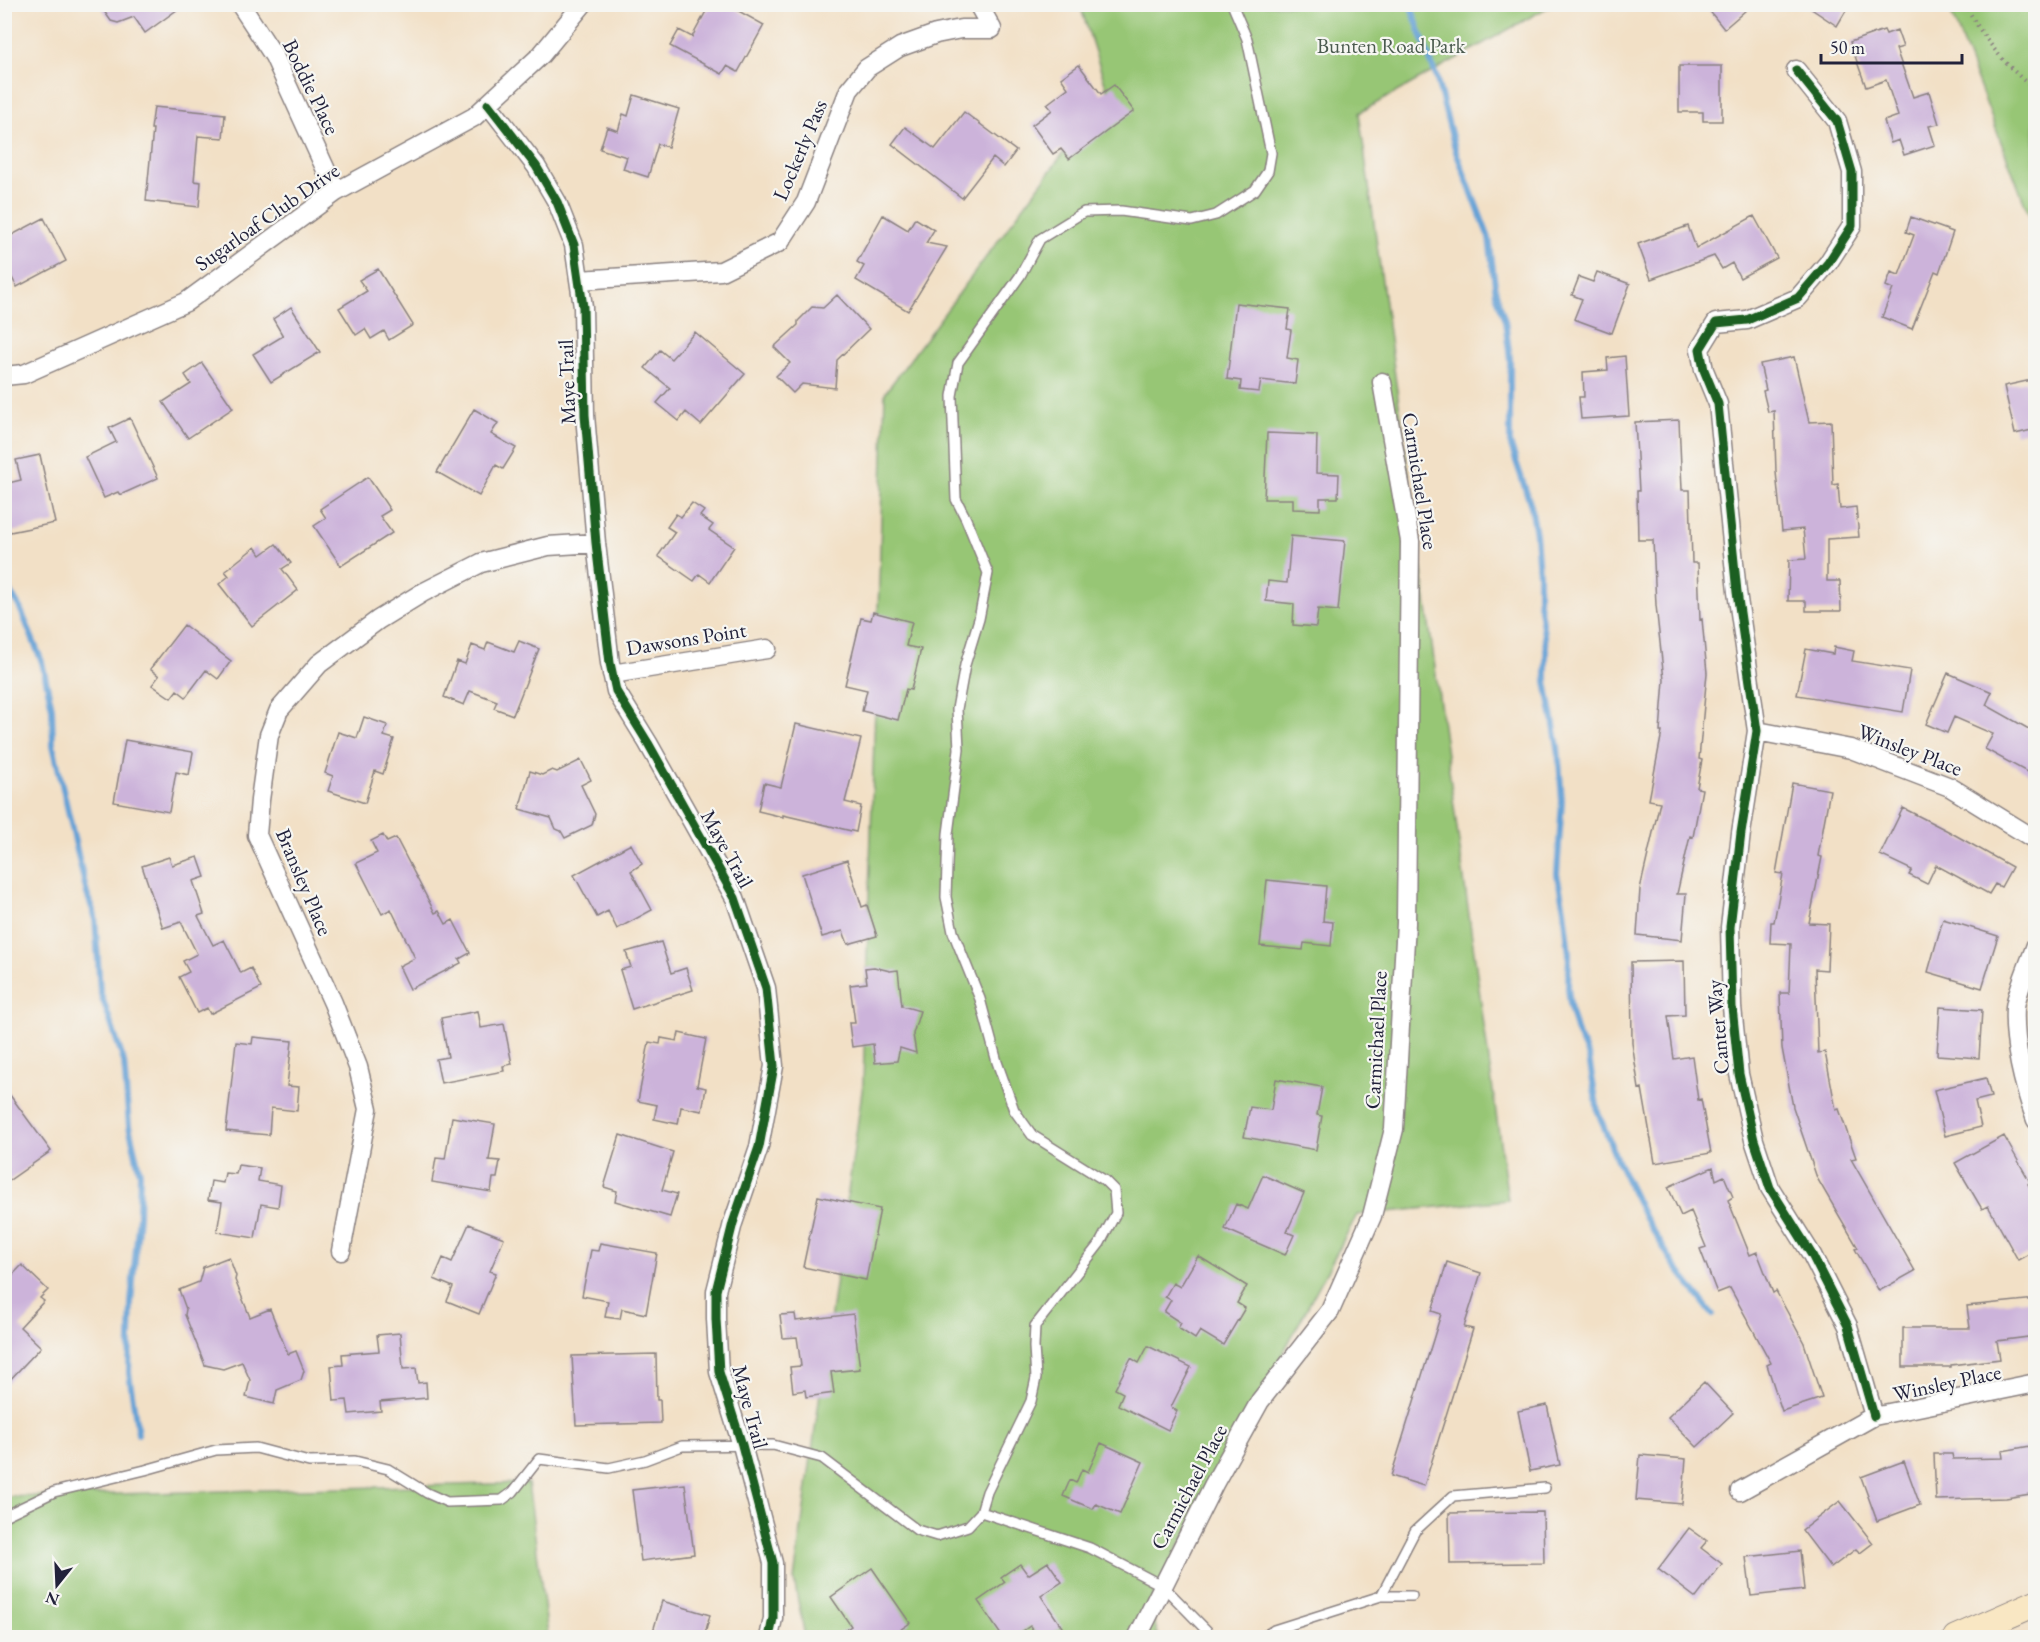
<svg xmlns="http://www.w3.org/2000/svg" width="2040" height="1642" font-family="'EB Garamond',serif">
  <style>
    .green { fill: #97c675; stroke: #5c7458; stroke-width: 1.5 }
    .lines { fill: none; stroke-linecap: round; stroke-linejoin: round }
    .stream { stroke: #65a1d5; stroke-width: 6 }
    .building { fill: #ccb3da }
    .service-casing { stroke: #8a8180; stroke-width: 12 }
    .minor-casing { stroke: #8a8180; stroke-width: 21 }
    .secondary-casing { stroke: #8a8180; stroke-width: 28 }
    .path { stroke: #8a8180; stroke-width: 4; stroke-dasharray: 1.5 4.5; stroke-linecap: butt }
    .service { stroke: #fff; stroke-width: 9 }
    .minor { stroke: #fff; stroke-width: 18 }
    .secondary { stroke: #f9e7c3; stroke-width: 26 }
    .cycleway-casing { stroke: #f6f6f2; stroke-width: 13 }
    .cycleway { stroke: #1b5e20; stroke-width: 9 }
    .labels { text-anchor: middle; stroke-width: 4.5; stroke-linejoin: round; paint-order: stroke }
    .park-label { font-size: 21px; fill: #4b5b4f; stroke: #f6f6f2 }
    .street-label { font-size: 21px; fill: #22223b; stroke: #f6f6f2 }
  </style>
  <rect width="100%" height="100%" fill="#f6f6f2"/>
  <filter id="ink" filterUnits="userSpaceOnUse"><feTurbulence type="fractalNoise" baseFrequency=".0167" numOctaves="2"/><feDisplacementMap in="SourceGraphic" scale="12" xChannelSelector="R" yChannelSelector="G"/><feConvolveMatrix kernelMatrix="1 2 1 2 8 2 1 2 1" color-interpolation-filters="sRGB"/></filter>
  <filter id="wash" filterUnits="userSpaceOnUse"><feTurbulence type="fractalNoise" baseFrequency=".008" numOctaves="4" result="noise"/><feDisplacementMap in="SourceGraphic" scale="24" xChannelSelector="R" yChannelSelector="G"/><feGaussianBlur stdDeviation="1.35" result="paint"/><feColorMatrix in="noise" values="0 0 0 0 0 0 0 0 0 0 0 0 0 0 0 0 0 1.4 0 .05"/><feComposite in="paint" operator="in"/></filter>
  <g filter="url(#wash)">
    <rect width="100%" height="100%" fill="#f2e0c6"/>
    <!-- green -->
    <path class="green" d="M1080 5H1552L1359 113 1508 1200 1357 1215 1148 1605 1159 1637H805L794 1580 863 1084 885 393 1108 93Z
      M1948 5H2035V230Z
      M528 1483 548 1635 533 1638 5 1637 4 1497Z"/>
    <g class="lines">
      <!-- stream -->
      <path class="stream" d="M1410 4 1436 76 1456 152 1489 238 1496 293 1505 321 1510 359V443L1531 506 1536 534 1539 574V602L1546 648V681L1558 747 1562 801 1557 874 1564 909 1569 954 1568 988 1571 1011 1576 1030 1589 1058 1598 1112 1617 1160 1645 1218 1675 1266 1713 1315
        M4 582 20 608 42 662 52 708 53 745 87 894 95 916 100 991 124 1062 129 1126 140 1173 139 1215 131 1303 129 1373 138 1434"/>
    </g>
    <g id="blocks">
      <!-- building -->
      <path class="building" d="M99 4H185L145 33 134 17 118 23 111 21Z
        M710 4H726L764 25 738 72 727 66 722 74 670 46 679 30 692 37Z
        M1704 4H1753L1724 29Z
        M1804 4H1850L1837 26Z
        M1884 30 1886 34 1897 30 1903 47 1896 49 1913 97 1929 92 1939 124 1929 126 1935 145 1904 155 1899 140 1891 143 1884 121 1898 116 1886 80 1866 87 1850 42Z
        M1079 65 1101 94 1114 85 1134 111 1069 159 1061 149 1053 154 1032 125 1052 110 1047 104 1068 88 1061 78Z
        M1679 66H1722V121H1703V112H1679Z
        M634 95 679 109 668 147 658 144 648 177 623 169 627 157 600 149 607 127 618 131 623 114 628 116Z
        M154 107 225 114 223 138 198 136 194 181 201 182 199 207 146 201 153 129H151Z
        M964 112 1016 151 1004 167 993 158 962 198 892 144 905 127 935 149Z
        M883 215 908 230 915 218 934 230 926 243 947 247 908 311 856 280 864 266 857 262Z
        M1754 216 1777 258 1740 278 1732 263 1722 269 1714 256 1651 279 1638 244 1688 226 1696 248Z
        M1911 217 1953 232 1939 273 1935 271 1912 329 1882 317 1893 289 1886 286 1891 272 1899 275 1914 235 1906 232Z
        M44 218 66 261 17 287 4 263V245L11 242 8 237Z
        M378 269 413 325 389 340 384 331 371 339 365 329 356 335 339 308 367 291 359 280Z
        M1597 272 1630 284 1612 333 1574 319 1582 299 1572 295 1579 277 1593 282Z
        M837 295 869 329 837 360 835 388 802 384 793 393 776 376 790 363 774 347 798 325V321L812 307 823 308Z
        M1236 303 1290 309 1287 329 1291 330 1287 358 1298 360 1295 384 1261 380 1259 392 1240 390 1241 381 1227 379Z
        M291 307 320 352 271 382 253 354 283 336 273 319Z
        M695 332 745 374 701 425 686 412 679 421 657 403 670 388 645 368 660 350 671 359Z
        M1625 356 1629 416 1581 419 1579 397H1584L1583 372 1608 370 1607 358Z
        M1794 357 1809 422 1831 421 1833 485 1838 484 1840 509 1856 507 1859 537 1827 539V581H1840L1841 611H1806V601H1788L1789 560 1806 559 1803 529 1782 531 1776 472 1774 411 1768 412 1763 391 1766 390 1760 364Z
        M202 363 233 408 188 438 163 402 191 384 185 375Z
        M2036 379V429L2015 434 2004 386Z
        M474 409 498 423 491 434 516 448 503 469 496 465 479 496 437 472Z
        M130 418 158 478 120 495 118 492 104 498 85 457 116 442 109 428Z
        M1679 420 1682 490H1690L1692 563H1698L1700 620 1702 619 1707 673 1699 759 1702 760 1697 788 1702 789 1693 837 1690 836 1677 894H1686L1682 940 1637 935 1640 889 1660 802 1649 800 1662 732H1660L1664 680 1656 605 1653 540H1638L1637 491H1639L1635 422Z
        M1267 433 1317 435 1316 473 1339 474 1338 498H1320V510L1293 509V499H1264Z
        M40 455 55 523 10 532 4 505V484L21 480 16 460Z
        M368 477 390 510 380 516 392 533 341 566 314 526 326 518 320 509Z
        M692 503 704 511 700 516 713 525 709 530 734 547 710 582 699 574 694 581 658 556 675 532 667 527 676 514 681 517Z
        M1291 536 1345 541 1338 611 1318 609 1316 627 1293 625 1294 604 1266 601 1268 581 1287 583Z
        M276 544 291 563 282 569 298 590 252 626 219 584 229 576 225 571 255 547 261 555Z
        M873 612 912 622 906 646 921 649 911 690 906 689 898 720 862 711 867 690 845 685 861 618 871 620Z
        M184 625 231 661 218 679 206 670 186 697 177 690 171 698 152 685 159 676 150 669Z
        M519 641 539 649 513 715 494 708 497 701 470 691 464 705 444 697 457 661 465 664 472 645 485 650 488 642 514 652Z
        M1834 647 1854 651 1852 661 1910 670 1903 712 1797 695 1806 649 1833 654Z
        M1948 673 1992 692 1986 705 2036 733V777L1985 749 1993 734 1954 717 1947 733 1926 724Z
        M364 717 387 725 384 736 394 739 383 774 375 771 365 803 328 791 333 776 325 773 338 732 357 738Z
        M796 724 861 739 845 802 861 806 856 832 783 815V817L758 811 764 783 781 787Z
        M125 740 193 752 189 775 176 772 169 812 114 802Z
        M581 760 591 780 581 785 595 814 592 825 565 838 561 831 556 829 551 818 519 809 530 771 542 775 552 770 557 772Z
        M1792 783 1830 790 1818 856 1822 857 1809 923 1829 924 1827 970 1815 969 1818 1053 1825 1052 1836 1110 1839 1109 1856 1158 1851 1159 1915 1271 1879 1291 1855 1249 1858 1248 1817 1178 1793 1107 1782 1048 1780 993H1789L1791 944 1770 943 1771 922H1774L1783 874 1776 873Z
        M1903 808 1948 831 2012 867 2001 887 1995 884 1989 894 1936 865 1927 884 1909 875 1912 870 1880 855Z
        M383 835 387 842 396 838 435 913 439 911 446 924 453 920 470 953 459 959 461 963 410 989 399 966 415 958 391 909 382 914 356 863 377 853 371 841Z
        M631 844 642 864 631 871 652 910 617 929 608 911 597 917 574 875Z
        M169 857 172 865 198 857 205 877 193 881 204 914 198 916 213 945 224 940 241 973 251 968 261 988 210 1014 207 1008 197 1013 179 977 189 972 183 961 197 954 181 922 163 928 142 866Z
        M847 860 862 907 867 905 877 936 848 944 843 931 822 937 802 874Z
        M1267 880 1326 886 1323 921 1333 922 1331 946 1304 943 1303 950 1260 946Z
        M1943 919 1998 936 1982 988 1928 972Z
        M661 942 671 973 686 968 693 990 632 1009 620 970 631 967 626 952Z
        M1684 961 1685 1015 1668 1016 1674 1059 1692 1056 1698 1100 1701 1099 1711 1153 1655 1163 1642 1088 1639 1089 1632 1043 1631 962Z
        M874 967 890 971 898 970 902 1006 920 1011 913 1034 916 1053 900 1048 897 1061 875 1063 873 1044 852 1047 849 1023H855L850 985 867 983 865 968Z
        M1940 1007 1982 1010 1979 1058 1937 1055Z
        M478 1011 481 1028 504 1024 512 1064 503 1066 504 1071 441 1083 436 1059 448 1057 441 1018Z
        M679 1033 706 1039 697 1086 706 1088 702 1111 681 1107 678 1124 654 1119 657 1105 638 1101 649 1042 660 1044 661 1038 677 1041Z
        M253 1037 292 1041 287 1086 299 1087 297 1111 271 1108 269 1135 226 1131 236 1042 252 1044Z
        M1986 1078 1991 1097 1975 1101 1981 1127 1945 1136 1934 1090Z
        M1276 1079 1322 1087 1317 1115 1322 1116 1316 1150 1244 1137 1250 1107 1271 1110Z
        M4 1087 51 1151 4 1184Z
        M452 1117 495 1124 489 1160 500 1161 497 1178H493L491 1192 432 1182 436 1158 445 1159Z
        M620 1135 673 1152 662 1190 677 1194 670 1217 615 1201 617 1191 604 1187Z
        M2004 1136 2030 1182 2028 1184 2036 1198V1250L2018 1260 1988 1206 1982 1209 1955 1163Z
        M238 1165 260 1168 258 1181 281 1185 278 1207 261 1204 255 1238 217 1232 222 1202 208 1200 211 1181 223 1183 225 1173 236 1174Z
        M1713 1167 1716 1180 1724 1176 1733 1197 1728 1200 1750 1255 1757 1252 1773 1293 1776 1291 1804 1343 1822 1398 1782 1411 1767 1365 1771 1363 1730 1288 1717 1293 1700 1249 1706 1247 1691 1211 1681 1216 1668 1187Z
        M1263 1175 1304 1193 1287 1232 1294 1235 1285 1255 1225 1229 1236 1204 1248 1209Z
        M818 1196 880 1209 866 1280 803 1267Z
        M469 1224 504 1238 490 1271 496 1273 479 1314 447 1301 453 1287 434 1279 443 1258 452 1262Z
        M600 1243 657 1253 646 1314 622 1309 620 1319 605 1317 608 1301 582 1296 591 1250 598 1251Z
        M1198 1256 1247 1286 1237 1303 1245 1308 1223 1345 1200 1331 1195 1339 1178 1328 1181 1323 1164 1312 1171 1300 1165 1297 1173 1283 1180 1287Z
        M229 1257 236 1276 235 1280 250 1317 270 1309 288 1354 296 1351 304 1371 301 1380 277 1390 274 1404 246 1397 250 1380 242 1362 223 1369 205 1365 185 1315 186 1309 179 1290 199 1282 203 1267Z
        M1447 1262 1481 1273 1464 1327 1473 1329 1424 1486 1391 1476 1441 1314 1432 1311Z
        M22 1265 48 1290 40 1298 44 1301 20 1327 41 1347 4 1386V1284Z
        M2036 1299V1336L1997 1341 2000 1359 1951 1365V1367H1903V1328H1970L1967 1306Z
        M795 1314 796 1321 853 1314 860 1369 831 1372 834 1393 806 1397 805 1390 793 1392 790 1367 801 1366 797 1337 783 1338 780 1315Z
        M400 1333 403 1369 416 1368 418 1383 426 1382 427 1398 380 1402 381 1411 349 1414 347 1400 334 1401 331 1366 343 1365 342 1354 379 1351 377 1335Z
        M1148 1346 1191 1367 1171 1407 1177 1411 1168 1430 1118 1405 1123 1393 1115 1389 1131 1358 1139 1363Z
        M656 1354 657 1400H660L661 1423 576 1425 572 1356Z
        M1704 1382 1733 1413 1697 1447 1668 1417Z
        M1547 1405 1560 1465 1530 1471 1518 1411Z
        M1101 1443 1143 1462 1120 1514 1096 1504 1093 1509 1063 1496 1070 1480 1076 1483 1082 1469 1088 1472Z
        M2036 1445V1493L2006 1498 1936 1500 1934 1454H1952L1953 1459 2003 1458 2002 1451Z
        M1640 1455 1686 1459 1682 1504 1636 1500Z
        M1904 1461 1920 1505 1877 1521 1861 1477Z
        M685 1484 694 1554 641 1561 632 1490Z
        M1840 1501 1873 1543 1860 1553 1856 1549 1831 1568 1802 1530Z
        M1543 1512 1544 1563 1450 1564 1449 1513Z
        M1689 1528 1707 1541 1701 1548 1722 1564 1696 1598 1658 1569Z
        M1800 1551 1804 1590 1751 1596 1746 1557Z
        M1048 1562 1062 1582 1041 1596 1062 1627 1046 1638H1039L1030 1626 1013 1638H1003L978 1601 1005 1582 1001 1577 1020 1564 1028 1575Z
        M872 1568 910 1623 888 1638H834L851 1626 831 1597Z
        M662 1601 710 1615 704 1638H651Z"/>
    </g>
  </g>
  <g filter="url(#ink)">
    <use href="#blocks" fill-opacity="0" stroke="#8a8180" stroke-width="1.5"/>
    <g class="lines">
      <defs>
        <path id="service" d="M981 1512 1090 1548 1163 1586 1214 1638
          M4 1516 54 1492 145 1470 216 1450 256 1448 309 1462 355 1461 388 1469 427 1493 447 1502 502 1500 513 1492 539 1459 609 1468 645 1460 682 1446 773 1445 822 1458 917 1530 937 1536 968 1526 981 1512 987 1492 1031 1401 1036 1378 1034 1347 1035 1326 1100 1243 1116 1213 1114 1190 1104 1180 1032 1135 1014 1110 997 1062 980 999 953 932 946 897 948 834 959 749 957 709 965 665 979 619 988 573 966 519 956 499 952 396 958 363 1020 276 1040 239 1084 212 1121 211 1192 221 1216 215 1255 190 1268 171 1271 153 1247 39 1232 4
          M1381 1596 1415 1531 1453 1496 1545 1488
          M1261 1638 1274 1630 1381 1596H1412"/>
        <path id="minor" d="M240 4 274 56 336 192
          M1796 70 1837 121 1852 172V226L1828 263 1798 298 1747 320 1716 323 1700 349 1704 370 1718 404 1737 592 1757 731 1741 833 1730 927 1732 1007 1739 1074 1754 1140 1770 1188 1812 1255 1848 1326 1874 1416
          M488 104 536 166 557 202 574 245 583 307 585 415 596 543 610 663 616 691 648 743 735 898 766 988 774 1066 759 1147 733 1223 716 1291V1319L719 1372 742 1445 773 1563V1618L769 1638
          M579 280 721 271 780 242 806 202 849 90 867 68 900 47 936 34 961 29H992L978 4
          M4 376 24 374 186 302 336 192 474 117 541 55 583 4
          M612 674 767 649
          M1757 731 1851 749 1950 787 2036 840
          M2036 945C2030 962 2017 991 2015 1007 2013 1046 2023 1084 2036 1120
          M341 1251 368 1109 358 1067 333 1003 257 835 260 800 269 735 279 710 319 664 378 620 422 593 481 563 548 546 596 543
          M1740 1491 1874 1416 2036 1383
          M1137 1638 1214 1484 1260 1401 1330 1311 1372 1216 1394 1129 1406 923 1410 541 1382 382"/>
        <path id="secondary" d="M1956 1638 2036 1603"/>
      </defs>
      <!-- service casing -->
      <use href="#service" class="service-casing"/>
      <!-- minor casing -->
      <use href="#minor" class="minor-casing"/>
      <!-- secondary casing -->
      <use href="#secondary" class="secondary-casing"/>
      <!-- path -->
      <path class="path" d="M1965 4C1984 40 2005 65 2036 91"/>
      <!-- service -->
      <use href="#service" class="service"/>
      <!-- minor -->
      <use href="#minor" class="minor"/>
      <!-- secondary -->
      <use href="#secondary" class="secondary"/>
      <defs>
        <path id="cycleway" d="M1796 70 1837 121 1852 172V226L1828 263 1798 298 1747 320 1716 323 1700 349 1704 370 1718 404 1737 592 1757 731 1741 833 1730 927 1732 1007 1739 1074 1754 1140 1770 1188 1812 1255 1848 1326 1874 1416
          M488 104 536 166 557 202 574 245 583 307 585 415 596 543 610 663 616 691 648 743 735 898 766 988 774 1066 759 1147 733 1223 716 1291V1319L719 1372 742 1445 773 1563V1618L769 1638"/>
      </defs>
      <!-- cycleway casing -->
      <use href="#cycleway" class="cycleway-casing"/>
      <!-- cycleway -->
      <use href="#cycleway" class="cycleway"/>
    </g>
  </g>
  <g class="labels">
    <!-- park labels -->
    <g class="park-label">
      <text x="1391" y="53">Bunten Road Park</text>
    </g>
    <!-- street labels -->
    <g class="street-label">
      <text transform="translate(311 87) rotate(64)" y="7">Boddie Place</text>
      <text transform="translate(800 150) rotate(-67)" y="7">Lockerly Pass</text>
      <text transform="translate(267 217) rotate(-35)" y="7">Sugarloaf Club Drive</text>
      <text transform="translate(567 382) rotate(-92)" y="7">Maye Trail</text>
      <text transform="translate(1420 481) rotate(81)" y="7">Carmichael Place</text>
      <text transform="translate(686 639) rotate(-9)" y="7">Dawsons Point</text>
      <text transform="translate(1910 750) rotate(21)" y="7">Winsley Place</text>
      <text transform="translate(727 849) rotate(61)" y="7">Maye Trail</text>
      <text transform="translate(304 882) rotate(67)" y="7">Bransley Place</text>
      <text transform="translate(1718 1027) rotate(-95)" y="7">Canter Way</text>
      <text transform="translate(1376 1040) rotate(-87)" y="7">Carmichael Place</text>
      <text transform="translate(1947 1383) rotate(-12)" y="7">Winsley Place</text>
      <text transform="translate(750 1407) rotate(75)" y="7">Maye Trail</text>
      <text transform="translate(1189 1487) rotate(-62)" y="7">Carmichael Place</text>
    </g>
  </g>
  <!-- margin -->
  <rect width="2040" height="1642" fill="none" stroke="#f6f6f2" stroke-width="24"/>
  <!-- north arrow -->
  <g transform="translate(57 1585) rotate(198)" stroke="#f6f6f2" stroke-width="4.5" paint-order="stroke">
  <path d="M0-4.5L10 22L0 15L-10 22Z" fill="#22223b"/>
  <text y="-9" font-size="16" font-weight="bold" text-anchor="middle" fill="#22223b">N</text>
  </g>
  <!-- scale -->
  <path d="M1821 54v9h141v-9" fill="none" stroke="#22223b" stroke-width="3"/>
  <text x="1830" y="54" font-size="18" fill="#22223b" stroke="#f6f6f2" stroke-width="4.5" paint-order="stroke">50 m</text>
</svg>
